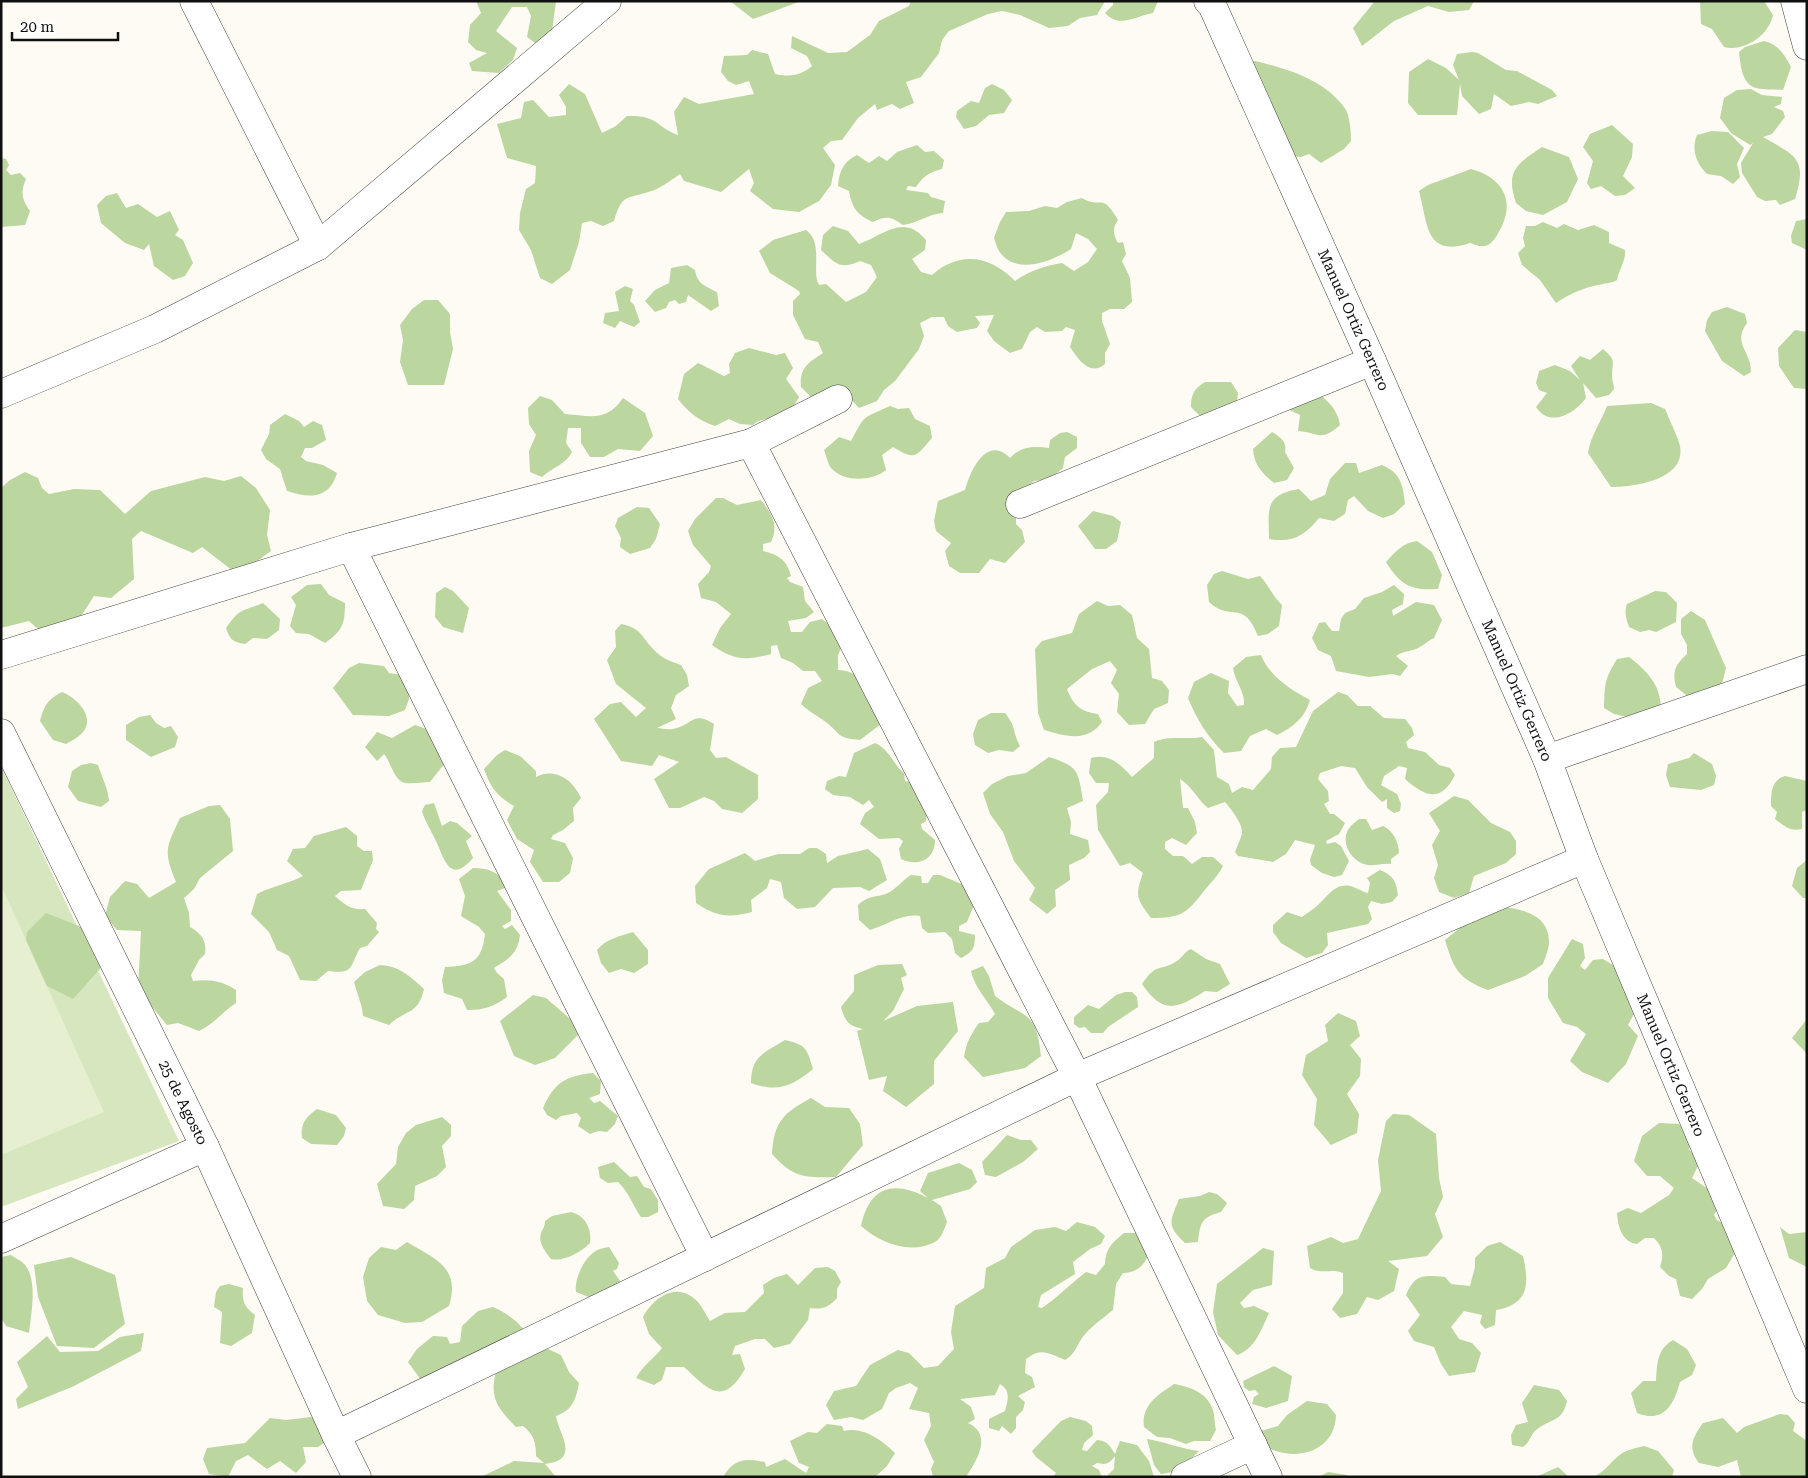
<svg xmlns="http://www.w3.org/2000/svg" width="1808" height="1478" font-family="'Roboto Serif',serif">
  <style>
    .green { fill: #d6e7bf }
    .forest { fill: #bbd69f }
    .pitch { fill: #e6efd0 }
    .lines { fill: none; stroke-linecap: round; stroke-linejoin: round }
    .minor-casing { stroke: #434343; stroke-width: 29 }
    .minor { stroke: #fff; stroke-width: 28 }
    .labels { text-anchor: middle; stroke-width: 5; stroke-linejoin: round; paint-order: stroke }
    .street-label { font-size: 15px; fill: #101010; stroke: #fff }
  </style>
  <rect width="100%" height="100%" fill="#fefbf4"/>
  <!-- green -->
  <path class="green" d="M1 766 179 1141 1 1207Z"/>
  <!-- forest -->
  <path class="forest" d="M476 1H556L551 40 539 46 527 37 531 16 527 7H512L496 31 517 48 513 60 499 73 472 71 469 63 487 53 476 50 468 42 470 25 481 13Z
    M730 1H801L753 19Z
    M911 1H1105L1097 15 1080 18 1068 26 1049 28 1020 15 1002 11 988 14 949 31 942 40 939 53 921 77 906 82 914 103 900 109 892 104 877 110 875 104 858 118 842 140 831 141 823 148 835 165 831 185 819 201 799 212 773 209 750 191 754 183 749 169 721 192 684 181 680 174C670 181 660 189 648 192 626 199 622 194 614 221L603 226 591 221 582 223 579 242 570 270 552 284 540 278 531 250 519 230 520 213 526 189 535 183 536 166 507 158 497 124 521 118 524 102 533 100 549 117 566 115V107L559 95 569 84 585 94 602 133 616 126 627 116C659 115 654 126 678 135L674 112 684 97 699 104 754 94 749 81 736 85 728 81 721 72 724 56 747 55 752 50 768 54 775 74C790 77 800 76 812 66L807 56 791 48 792 36 828 53 847 52 870 35 879 21 909 6Z
    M1113 1H1158L1153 13C1135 16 1120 29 1105 13L1113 5Z
    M1375 1H1474L1469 10 1449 12 1428 6 1394 21 1362 46 1353 28Z
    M1700 1H1764L1773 15C1769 35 1745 52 1724 47L1712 29 1701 24Z
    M1764 41C1778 44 1785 55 1791 67L1783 90C1776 89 1770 90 1763 89 1742 89 1741 68 1739 52L1745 47Z
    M1472 52 1478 53 1506 70 1517 71 1552 90 1557 96 1538 104 1529 102 1511 106 1494 94 1491 109 1479 114 1462 96 1460 84 1457 115H1418L1408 103 1409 72 1428 59 1446 68 1459 80 1453 65 1457 54Z
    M1255 61C1288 69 1326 80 1346 110 1350 118 1351 132 1351 141L1344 149 1321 163 1309 154 1301 157 1288 156 1238 62Z
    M992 84 1004 90 1012 100 1004 113 989 115 976 126 964 129 956 117 957 111 971 101 979 103 985 88Z
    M1751 89 1762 95 1782 97 1781 104 1774 107 1783 111 1785 117 1772 134 1763 137C1795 156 1808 157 1795 199L1780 205 1776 200 1765 201 1757 197 1742 173 1741 163 1753 143 1750 145 1731 133 1720 118 1724 98 1737 90Z
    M1612 125 1633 144 1632 157 1623 176 1635 188 1625 195 1615 196 1601 186 1591 189 1587 183 1593 161 1583 147 1590 134Z
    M1712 131 1728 132 1744 148 1737 164 1740 177 1733 184 1721 176 1707 174C1696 163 1691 149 1697 135Z
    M917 145 925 152 934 151 944 160 942 169C930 172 923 176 916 187L908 186 906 190 928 193 931 197 945 201 943 213C928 214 918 223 903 225 892 217 886 215 873 222 857 215 852 208 849 191L838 186C839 171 844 161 857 155L869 163 879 156 887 161 897 152Z
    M1542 147 1569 157 1578 179 1567 202 1543 215 1526 211 1516 203C1505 170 1517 164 1542 147Z
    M1 158 6 159 9 165 6 170 11 175 20 173 26 179C20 192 22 200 30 211L25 225 1 227Z
    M1471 169C1500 177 1515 197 1502 226 1498 233 1495 241 1488 245 1482 248 1476 245 1470 243 1425 258 1428 224 1419 191L1428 185Z
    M117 193 126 208 138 204 157 217 170 211 179 230 175 235 183 240 193 263 185 276 173 280 154 266 149 244 144 250 125 243 101 223 97 205 106 196Z
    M1082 198C1102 210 1101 191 1118 220 1112 229 1113 234 1118 243L1123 242 1126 254 1122 261 1130 278 1132 302 1124 309H1110L1102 313V321L1110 344 1105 353V364C1090 377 1078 359 1070 347L1075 330 1066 327 1062 331 1045 332 1037 327 1030 332 1022 349 1010 353 994 341 987 331 994 315 975 316 980 323 977 328 957 332 948 326 944 317H932L920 323 924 336 919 349 895 381 884 390 877 401 859 408 841 389 814 400 801 387C799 368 809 362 823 353L818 342 805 339 793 315V301L800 294 799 291 770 273 759 251 773 240 806 230C824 243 811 273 819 285L826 284 846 302 866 292 877 277 871 265 860 261C840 270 836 264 821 250L823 235 833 226 848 231 859 244C884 235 904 213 926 240L925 250 912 259 921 272 932 275C960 250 991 256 1015 281 1029 271 1044 266 1062 263L1074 271 1088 262 1097 249 1088 239 1076 233 1071 249C1054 260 1020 275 1002 255 998 251 996 244 994 238L1000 222 1006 212 1029 211 1045 206 1057 208 1067 202Z
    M1807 219V250L1792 243 1791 236 1796 221Z
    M1543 222 1557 228 1564 224 1578 230 1594 225 1609 232V243L1625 250C1626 261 1619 269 1617 280 1610 284 1605 283 1598 285 1583 288 1569 294 1556 303L1540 280 1522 265 1518 253 1525 246 1523 238 1526 226H1535Z
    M687 265 695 270C697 284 705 286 717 292L719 306 711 311 688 295 686 302 679 304 675 300 669 302 666 308 655 312 645 301 655 290 669 283 671 268Z
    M625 286 633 289 630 301 634 305 640 322 634 327 620 321 615 328 603 323 605 313 619 311 615 292Z
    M424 300H438L450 314V332L453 349 444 385H408L400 362 403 340 400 325 412 309Z
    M1727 307 1745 314 1747 323C1732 344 1751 350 1751 372L1744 376 1722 361 1705 331 1707 320 1712 312Z
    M1795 330 1807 332V389L1794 388 1779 366 1778 348Z
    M749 348 776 355 785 353 793 368 786 379 799 397 790 413 758 421 753 425 740 424 729 419 715 426C698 420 689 413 678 399L684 374 698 363 724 376 730 373 729 364 735 353Z
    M1603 349C1617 361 1612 361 1612 377 1612 381 1614 385 1614 389L1609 395 1596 398 1583 383 1586 398C1574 414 1550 428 1536 407L1547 393 1539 390 1536 383 1539 371 1555 365 1570 371 1580 380 1571 366 1580 356 1590 360Z
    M1205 382H1231L1238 393 1237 403 1200 416 1191 407C1191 394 1194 389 1205 382Z
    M1314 390C1328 401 1337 408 1340 425 1321 442 1320 433 1298 431L1300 415 1287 409Z
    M540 396 552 400 565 414C590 416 607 422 623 398L645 413 653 436 640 451 618 449 604 457H590L581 443V428H568L566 443 572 452C565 465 553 467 542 477L530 472 529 451 536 435 529 424 528 408Z
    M1651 403 1665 409C1669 419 1678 437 1680 446 1686 480 1634 487 1611 487L1588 453C1590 437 1601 422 1607 406Z
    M890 406 898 409 909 408 915 419 930 426 932 438C915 458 915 460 893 447L882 455 886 470C873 481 844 483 831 468 828 464 826 455 824 450L839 437 851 441C866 413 862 419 890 406Z
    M285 414 299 421 304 427 313 421 322 425 326 440 312 448H305L301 457 306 461 323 465 337 473C329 500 309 498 287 491L280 469 266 459 261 450 269 434 270 425Z
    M1067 432 1077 437V448L1065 457 1063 468 1050 479 1034 481 1025 489 1016 516V524L1022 530 1025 542 1005 563 990 559 979 573H960L949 566 945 551 951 543 936 531 934 521 938 501 965 490C970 472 986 434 1010 458 1022 446 1033 446 1049 448L1050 440 1060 433Z
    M1272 432C1281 438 1287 441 1285 452L1294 468 1287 480 1274 483C1262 473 1254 465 1253 449Z
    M1345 463H1356L1359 473 1382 465C1401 473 1403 485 1405 504L1394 514 1383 518 1368 511 1354 496 1348 500 1345 514 1334 521 1319 518C1304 536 1293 543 1269 539 1269 511 1263 495 1299 489L1311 501 1325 495 1330 479Z
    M25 472 38 478 42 488 49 494 74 489 100 490 125 514 151 491 205 477 224 481 241 476 256 488 270 510 267 535 271 551 252 565 233 571 202 547 193 553 141 531 132 539 134 579 111 598 94 596 78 621 40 631 29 621 1 628V488L10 480Z
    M716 498H723L737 505 761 500C772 514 779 525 771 542L763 544V551C779 555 787 560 791 576L787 578 790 582 803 587 805 601 814 612 806 618 788 621 791 632H802L810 622 822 619 834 628 842 646 838 655V670C868 671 871 700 881 724L860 740C834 738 841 732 823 720 815 714 808 711 801 704L808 688 822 681 815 671H803L793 663 781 658 777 645 771 646V654C746 661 733 660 712 645L720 628 731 614 716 602 701 598 698 584 709 572 711 566 693 545 688 531 695 519Z
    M637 507 649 508 660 524 656 539 650 548 630 554 620 547 621 538 615 526 618 518Z
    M1093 511 1113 516 1121 522 1117 541 1106 549H1095L1078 526Z
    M1417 541 1432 552 1442 575 1438 589C1411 591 1400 585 1386 562 1396 551 1403 543 1417 541Z
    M1222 571 1248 579 1260 576C1269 585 1272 596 1282 605L1279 626 1268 634 1258 636C1243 598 1232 623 1209 602L1207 585 1214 574Z
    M321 584 329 595 345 603C345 625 342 631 325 643L309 634 296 633 290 626 296 605 291 597 307 585Z
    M1394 585 1404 594 1403 604 1392 610 1393 616 1416 602 1434 605 1442 620 1434 638C1427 641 1422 647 1416 649 1408 652 1403 651 1396 656L1408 666 1400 676 1393 674 1369 677 1336 671 1331 656 1318 650 1312 638 1319 623 1325 622 1332 631H1339L1341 619 1345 613 1355 609 1364 598 1382 592Z
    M445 587 453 591 469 608 463 633 443 627 435 617 436 593Z
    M1655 591 1666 592 1677 603 1676 622 1656 632 1649 630 1640 632 1629 627C1626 619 1624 612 1627 604Z
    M1097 601 1108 606 1120 605 1132 615 1137 638 1149 649 1152 678 1162 681 1169 690 1168 703 1154 709 1145 724 1129 725 1117 712 1119 694 1111 683 1117 670 1110 661 1092 669 1067 689C1073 705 1081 712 1098 714L1102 722C1087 743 1065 736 1044 730L1038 713 1035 649 1042 641 1072 633 1079 614Z
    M263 603 280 619 279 630 267 639 253 638 245 644C233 642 230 640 226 628 241 607 241 612 263 603Z
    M1691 611 1705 620 1726 668 1722 684 1711 694 1695 702 1676 687C1672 671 1675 665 1687 654V645L1681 634V619Z
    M621 624C642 628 641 637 654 650 661 658 672 662 681 665L687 675 689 686 676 695 671 708 676 719 657 728C661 728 668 730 673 729 693 725 692 710 714 724L710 750 716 758 726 757 758 775V799L742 813 722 809 714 801 704 797 680 808H669L654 779 679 762 659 755 652 766 621 761 594 719 610 704 621 702 636 717 646 708 616 684 607 660 616 647 615 631Z
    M1261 655C1269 676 1291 690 1310 700 1305 718 1293 727 1277 735L1266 729 1250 736 1241 751 1224 753C1207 736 1197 720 1188 698L1194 682 1211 673 1229 681 1228 693 1237 706 1244 705C1245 691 1235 682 1233 668L1246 657Z
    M1629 657C1647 671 1660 684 1661 707L1636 719 1614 714 1604 708C1605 684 1604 680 1617 659Z
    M359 663 384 666 389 673 402 675 410 684 409 699 405 710 389 716 353 715 333 688 349 668Z
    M62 692C78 698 98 720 80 735 76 739 70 741 66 744L53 740 40 721C44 706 48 699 62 692Z
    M1338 692 1347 695 1358 706H1370L1384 718 1405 719 1412 728 1414 735 1406 742 1408 748 1425 752 1439 765 1450 768 1455 775C1441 803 1425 797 1405 779L1407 768 1399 766 1384 776 1381 785 1397 794 1401 804 1400 811 1394 813 1387 808V799L1382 802 1367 787 1355 768 1341 766 1320 773 1318 779 1328 791 1329 801 1324 804 1330 814H1334L1345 823 1339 834 1326 841 1327 844 1335 842 1341 846 1349 861 1342 875 1334 877 1322 873 1311 865 1310 860 1315 845 1295 840 1286 854 1273 862 1238 856 1235 852C1237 846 1241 839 1242 833 1243 824 1231 809 1225 802L1208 808C1197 799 1192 786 1180 779L1183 808H1188L1195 822 1197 833 1186 845 1172 838 1165 842V849L1173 856H1183L1192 864 1202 857H1213L1223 866C1218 876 1211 882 1204 891 1186 914 1181 918 1151 918 1136 898 1135 896 1143 873L1130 863 1120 866 1098 830 1096 805 1108 792 1109 783H1096L1089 773 1091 758C1109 753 1120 764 1132 777L1154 758V742C1168 735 1186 740 1202 737L1214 750 1217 777 1229 784 1232 793 1242 787 1253 790 1271 769 1272 757 1280 748 1296 747 1313 711Z
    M991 713H1005C1017 728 1012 731 1020 746L1013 752 999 750 988 753 975 745 973 734 978 720Z
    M150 715 156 723 164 728 171 726 178 737 175 747 151 757 126 740V725L139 717Z
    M415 725 438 733 449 758 430 782C423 782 413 784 405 783 394 781 391 762 384 754L377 761 365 747 377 732 392 738Z
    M875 743C890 750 892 763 904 773L905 781 910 782 914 779 927 814 926 821 921 824 922 829 935 840C935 860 918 867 901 859L899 849 903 841 899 838 879 839 860 824 865 813 874 807 869 800 863 805 850 797 833 795 825 789 827 781 839 776 846 777 854 753Z
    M505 750 520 756 536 771V777C555 767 573 780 581 798L573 808 574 821 563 830 553 835 551 839 565 843 573 858 570 873 559 882H543L530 862 534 850 517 839 507 820 514 806C497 796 490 787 484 769L497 755Z
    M1694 753 1712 764 1716 776 1714 785 1701 790 1670 787 1666 775 1668 764 1689 758Z
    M1049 757C1079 767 1078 770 1083 801L1067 808 1071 822 1070 834 1088 840 1090 852 1084 858 1069 865 1070 880 1055 890 1056 906 1047 914 1029 900 1035 888 1014 861 1003 832 990 814 983 793 992 784 1008 776 1026 773Z
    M91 763 98 765C102 778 108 788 109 801L101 807 78 801 68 787 72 771 81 765Z
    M1785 776 1807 781V810L1802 812V829C1790 832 1784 826 1775 819L1777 812 1771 806C1771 793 1771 780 1785 776Z
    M1454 796 1468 800 1491 823 1510 832 1516 841V854L1506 863 1474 876 1469 893 1454 898 1439 892 1434 878 1438 865 1432 845 1440 831 1429 813Z
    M434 803 442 826 450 821 457 823 472 836 466 841 473 858C449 886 444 857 435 839 431 830 425 822 422 811L425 805Z
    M220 805 230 819 233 851 200 878 194 889 184 898 189 913 190 927C201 933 207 941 205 954L199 960 191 975 193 981C210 979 222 981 236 990V1003C222 1012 214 1024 199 1031L178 1023 167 1025 138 990 141 931 117 930 105 916 110 897 125 881 137 884 149 898 176 882C163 850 166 848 180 818L209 806Z
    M1359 819H1366L1372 830 1383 826C1393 830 1399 843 1399 853L1391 859V864C1383 863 1375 866 1368 865 1353 863 1340 844 1348 830 1350 826 1355 822 1359 819Z
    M346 827 357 836V846L364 851H372L373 860 361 890 341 891 335 896C345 905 351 910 365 909L377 923 376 929 379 932 367 946 360 948C349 968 354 974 328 971L316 981 300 980 289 956 277 950 269 932 251 914 257 894C272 886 288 884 303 876L287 861 293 849 305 848 314 836Z
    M809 848H817L826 854 827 863 838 856 868 849 880 859 887 880 869 891 860 887 833 888 815 907 797 909 784 898 781 882 770 879 767 888 751 900 752 912C728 918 717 917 696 903L695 886 709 869 745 853 755 861 778 854H800Z
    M1807 860V898H1803L1792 886 1797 868Z
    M473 868C487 868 496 871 506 882L505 888 497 891 511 910V921L502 926 505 929 512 925 520 935C518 953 509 959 494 968L497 973 504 979 507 997C493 1007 484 1010 467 1010L462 999 444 993 442 980 445 967C471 966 482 962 485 934L479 927 461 916 465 896 459 879Z
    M1380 870C1394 876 1396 881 1398 895L1392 902 1382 904 1371 901 1368 907 1372 919 1368 924 1327 933 1328 945 1322 953 1306 958 1281 943 1273 932V925L1287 912 1302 917C1307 913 1314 909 1318 905 1328 896 1335 883 1350 886 1356 887 1362 892 1368 893L1370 883 1367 878Z
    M911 875 921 876 922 883H928L933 875H940L964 885 974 905 967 922 959 926V931L975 935C975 948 973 952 961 958L955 953 952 939 945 932 928 933 922 928 920 916C901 913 888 925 870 930L859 920 858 905C870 894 877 898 888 893 896 889 903 880 911 875Z
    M1501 906C1523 910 1549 914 1549 942 1549 949 1545 958 1543 964L1525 976 1488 990C1459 979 1454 970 1445 940L1468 921Z
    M46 913 84 928 108 960 73 999 45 985 23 962 27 932Z
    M633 932 648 950V964L634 973 621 969 609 973 601 963 597 950C606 939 620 936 633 932Z
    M1572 939 1583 944 1585 958 1580 966 1585 970 1593 960 1603 959 1621 970 1635 1012 1628 1025 1638 1036 1626 1064 1608 1083 1582 1072 1570 1061 1586 1034 1577 1027 1563 1023 1548 998V978Z
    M1191 949 1206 959 1220 964 1230 984 1217 992 1205 991C1177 1009 1163 1015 1142 984 1158 961 1158 973 1177 961 1183 957 1184 952 1191 949Z
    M902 964 907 975 901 978 904 989 893 1011 883 1021 917 1006 953 1002 958 1031 934 1061V1084L906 1107 883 1091 887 1076 869 1080 857 1031 863 1029C848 1026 845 1021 841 1007L854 991V975L878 965Z
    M380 965C399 966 410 976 424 989 418 1016 405 1009 389 1025L363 1016C362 1003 357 994 354 982L365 972Z
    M983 966 989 976 995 996C1027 1020 1036 1010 1041 1056L1025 1068 983 1077 964 1057C966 1043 971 1034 979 1023L988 1022 995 1014C987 999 974 987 971 971Z
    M1125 992H1132L1137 997 1138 1007 1108 1027 1103 1033H1091L1085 1027 1079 1028 1074 1024V1017L1088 1005 1099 1009 1116 995Z
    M533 995 546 998 583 1030 555 1058 535 1065 514 1056 500 1021Z
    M1338 1013 1356 1021 1360 1036 1350 1045 1361 1059 1360 1076 1347 1094 1359 1114 1357 1133 1331 1145 1314 1125 1317 1099 1302 1075 1306 1055 1328 1041 1325 1025Z
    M1807 1019V1054L1792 1038Z
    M785 1040C806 1045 807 1048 813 1069 792 1086 778 1093 751 1083 751 1056 764 1053 785 1040Z
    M593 1073 601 1081 600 1094 589 1098 594 1103 600 1101 618 1116 615 1124 607 1132 598 1131 590 1134 578 1126 581 1118 577 1113 561 1116 556 1120 547 1115 543 1108C554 1083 565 1076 593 1073Z
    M811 1098 825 1107 849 1108 860 1124 863 1145 836 1177C806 1178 793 1178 772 1154 774 1122 783 1113 811 1098Z
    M317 1109 336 1115 346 1128 344 1136 337 1145 311 1144 302 1138C300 1124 306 1117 317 1109Z
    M1393 1114 1409 1115 1436 1134 1439 1178 1443 1197 1435 1214 1443 1237 1427 1256 1388 1261 1399 1269 1394 1291 1378 1300 1367 1297 1357 1314 1340 1318 1332 1309 1343 1293V1273C1331 1268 1322 1275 1310 1268L1307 1246 1331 1237 1343 1243 1358 1239 1381 1191 1378 1160 1386 1121Z
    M442 1117 451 1125V1136L442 1146 446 1167 437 1176 415 1186 414 1200 404 1209 383 1206 377 1184 396 1164 398 1147 406 1133 416 1125Z
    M1659 1123 1679 1124 1690 1135 1689 1150 1698 1158V1166L1692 1178 1714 1193 1719 1206 1714 1215 1717 1220 1727 1226 1736 1251 1726 1268 1708 1279 1702 1289 1692 1299 1680 1296 1676 1279 1669 1276 1660 1267C1664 1255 1663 1247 1654 1238H1645L1637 1244C1622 1242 1618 1227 1617 1213L1628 1208 1641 1213 1669 1195 1674 1188 1660 1176H1647L1634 1161 1642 1136Z
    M1007 1135 1021 1140H1031L1038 1149 1023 1162 996 1177 985 1175 982 1162Z
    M614 1162 630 1177 637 1176 644 1187 651 1189 658 1200V1212L648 1217H641C633 1206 629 1192 618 1182L608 1183 600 1178 598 1167Z
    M959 1163 972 1170 977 1182 970 1189 932 1200 941 1206 947 1222C944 1229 942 1238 935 1242 910 1255 880 1243 861 1226 870 1186 893 1180 928 1198L920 1191 928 1173Z
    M1209 1192 1217 1194 1227 1203 1221 1212C1202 1217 1200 1222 1198 1242L1185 1243C1166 1225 1170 1222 1179 1199L1200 1196Z
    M571 1212C585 1215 592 1229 590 1243 581 1252 564 1262 551 1259 545 1251 538 1243 541 1233 543 1228 545 1227 545 1221L552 1216Z
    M1077 1222 1095 1227 1105 1236 1101 1244 1090 1249 1073 1262 1075 1274 1041 1295 1038 1307 1042 1308C1058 1297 1070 1284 1086 1272L1096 1275 1105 1264C1105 1249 1113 1242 1124 1233H1136L1151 1249C1145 1264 1140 1272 1123 1273L1116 1284 1113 1310C1102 1319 1090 1327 1082 1338 1076 1347 1075 1354 1065 1360 1049 1353 1041 1347 1026 1359L1025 1373 1032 1377 1035 1387 1018 1396 1025 1402 1023 1410 1016 1417V1428L1011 1434 1002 1426 999 1431 989 1428V1419L1005 1411C1008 1400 1011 1391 1000 1384L995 1395 960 1399 971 1407 975 1419 968 1423C993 1435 977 1460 966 1477H933L931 1469 934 1462 924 1440 931 1426 929 1413 909 1409 918 1388 910 1383 896 1388 889 1393 882 1409 863 1420 851 1417 834 1420 826 1405 834 1391 856 1386 870 1365 898 1350 909 1353 924 1368 938 1366 954 1349 951 1332 955 1306 984 1288 986 1268 1005 1258 1011 1247 1035 1230 1055 1227 1066 1231Z
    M1780 1227 1789 1234 1807 1232V1267L1789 1258Z
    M407 1242C435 1259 461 1267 449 1306L422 1322 405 1323 378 1315 367 1301 363 1277 369 1258 381 1247 396 1250Z
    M1500 1242 1523 1256C1529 1283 1530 1304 1496 1310L1495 1325 1485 1329 1480 1323 1482 1315 1464 1311 1451 1327 1459 1339 1472 1343 1481 1353 1475 1372 1449 1376 1441 1364 1434 1347 1414 1341 1408 1331 1420 1315 1406 1295C1415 1274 1423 1275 1445 1277L1451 1284 1470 1286 1475 1267V1258L1487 1246Z
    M609 1247 619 1263 617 1269 613 1271 623 1285 591 1298 576 1292C574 1280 583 1260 594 1252 598 1249 604 1248 609 1247Z
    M1263 1248 1274 1251 1272 1285 1253 1290 1240 1303 1244 1308 1254 1306 1269 1313C1261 1330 1255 1349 1237 1355L1218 1335 1213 1312 1217 1284Z
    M11 1255C15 1258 22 1261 25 1265 38 1281 31 1314 29 1333L6 1326 1 1318V1257Z
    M71 1257 115 1275 125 1324 94 1348 57 1346 38 1297 34 1265Z
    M828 1267 835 1271 841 1282 837 1289V1298C829 1307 822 1310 810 1308L808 1320 790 1344 774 1348 765 1339H755L735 1346 732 1355 740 1354 745 1369C723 1407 709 1390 684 1367H666L662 1380 654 1385 636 1378C644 1364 653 1360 662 1348L649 1334 643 1317C654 1297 677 1281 697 1301 702 1306 706 1315 710 1321L725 1313 745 1312 764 1293 763 1285 774 1278 787 1274 798 1285 815 1268Z
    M229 1284 243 1288C242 1301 244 1307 255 1315L252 1333 231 1346 220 1343 222 1312 214 1307 216 1292 220 1286Z
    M493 1307C515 1317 526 1329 538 1350L548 1349 561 1355 569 1372 579 1383C576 1399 573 1410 556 1416 558 1433 582 1460 545 1464L556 1477H481L514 1461 544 1463 536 1456C536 1442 534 1435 523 1426L516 1427C498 1408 489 1399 496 1371L421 1380 408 1362 417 1349 433 1336 447 1337 450 1344 460 1342 462 1326 478 1311Z
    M144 1333 141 1351 74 1386 18 1409 16 1399 28 1387 17 1362 47 1336 60 1352 98 1351 120 1337Z
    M1673 1340 1687 1349 1696 1365 1692 1375 1680 1382C1674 1404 1664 1424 1637 1413L1631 1393 1643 1381H1656C1657 1364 1657 1349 1673 1340Z
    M1274 1366 1292 1376 1288 1401 1266 1408 1252 1404 1254 1397 1259 1394 1255 1390 1249 1391 1244 1387 1243 1381Z
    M1174 1384C1190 1387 1207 1392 1213 1410 1215 1416 1214 1423 1216 1430L1210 1441H1194L1186 1444 1170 1438 1157 1437 1144 1427C1141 1405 1158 1395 1174 1384Z
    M1534 1385 1559 1390 1567 1401C1562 1424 1549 1418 1535 1431 1530 1436 1530 1442 1523 1447L1512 1445 1511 1435 1516 1425 1528 1422 1522 1403Z
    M1307 1401 1327 1404 1336 1415C1335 1454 1291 1463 1263 1445L1261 1431 1278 1426 1287 1415Z
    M1780 1414 1788 1415 1795 1423 1793 1431 1807 1441V1477H1741L1737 1460 1718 1467 1699 1463C1687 1447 1693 1437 1703 1423L1723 1418 1737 1433 1744 1427Z
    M311 1417 323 1425 330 1439 318 1447H303L306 1462 296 1473 280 1461 267 1469 248 1455 236 1461 228 1477 209 1474 203 1459 207 1448 245 1443 270 1418 286 1420Z
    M1070 1417 1086 1421 1092 1426 1093 1435 1084 1443 1082 1450 1087 1451 1097 1440C1108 1441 1110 1446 1115 1454L1120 1441 1137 1445 1149 1461 1154 1477H1106L1114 1469 1115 1456C1109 1464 1106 1465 1097 1463L1092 1466 1099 1470 1102 1477H1053L1056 1473 1036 1457 1032 1451 1061 1421Z
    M827 1424 842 1426 844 1431C862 1426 882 1440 895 1453L887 1466 875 1477H723C734 1458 746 1458 765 1462L766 1467 785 1459 806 1473 809 1467 799 1463 790 1441 808 1432 817 1433Z
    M1147 1439C1165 1442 1182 1449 1199 1451L1179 1471 1161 1474 1154 1465Z
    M1644 1446 1658 1451 1674 1470 1672 1477H1593C1605 1472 1610 1462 1621 1454 1627 1450 1636 1448 1644 1446Z
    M1558 1467 1569 1477H1536Z
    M1328 1472 1347 1475 1348 1477H1319Z"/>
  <!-- pitch -->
  <path class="pitch" d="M1 885 104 1112 1 1155Z"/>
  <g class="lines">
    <defs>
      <g id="minor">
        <path d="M194 1 318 246"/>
        <path id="s1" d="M1208 1 1212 5 1372 361 1547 759 1584 859 1807 1389"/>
        <path d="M1795 1 1807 46"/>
        <path d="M1 394 155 329 318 246 607 1"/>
        <path d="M751 443 1077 1077 1268 1477"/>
        <path d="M1020 504 1372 361"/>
        <path d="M351 547 705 1257"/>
        <path d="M1 655 351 547 751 443 838 399"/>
        <path id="s2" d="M1 733 205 1147 336 1435 357 1477"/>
        <path d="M1547 759 1807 669"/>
        <path d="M1 1239 205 1147"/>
        <path d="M336 1435 1077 1077 1584 859"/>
        <path d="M1185 1477 1253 1445"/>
      </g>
    </defs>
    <!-- minor casing -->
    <use href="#minor" class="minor-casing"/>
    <!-- minor -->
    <use href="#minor" class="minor"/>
  </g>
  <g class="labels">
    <!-- street labels -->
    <g class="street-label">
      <text dy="5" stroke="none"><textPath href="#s1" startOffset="351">Manuel Ortiz Gerrero</textPath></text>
      <text dy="5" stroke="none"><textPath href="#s1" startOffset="756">Manuel Ortiz Gerrero</textPath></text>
      <text dy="5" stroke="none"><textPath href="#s1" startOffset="1161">Manuel Ortiz Gerrero</textPath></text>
      <text dy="5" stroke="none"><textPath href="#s2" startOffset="412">25 de Agosto</textPath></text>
    </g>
  </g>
  <!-- border -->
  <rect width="1808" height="1478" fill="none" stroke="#101010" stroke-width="5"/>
  <!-- scale -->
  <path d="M12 32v8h106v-8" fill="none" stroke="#101010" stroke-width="2.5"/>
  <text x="20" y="32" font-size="15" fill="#101010" stroke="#ffffff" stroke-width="4" paint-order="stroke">20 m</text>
</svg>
